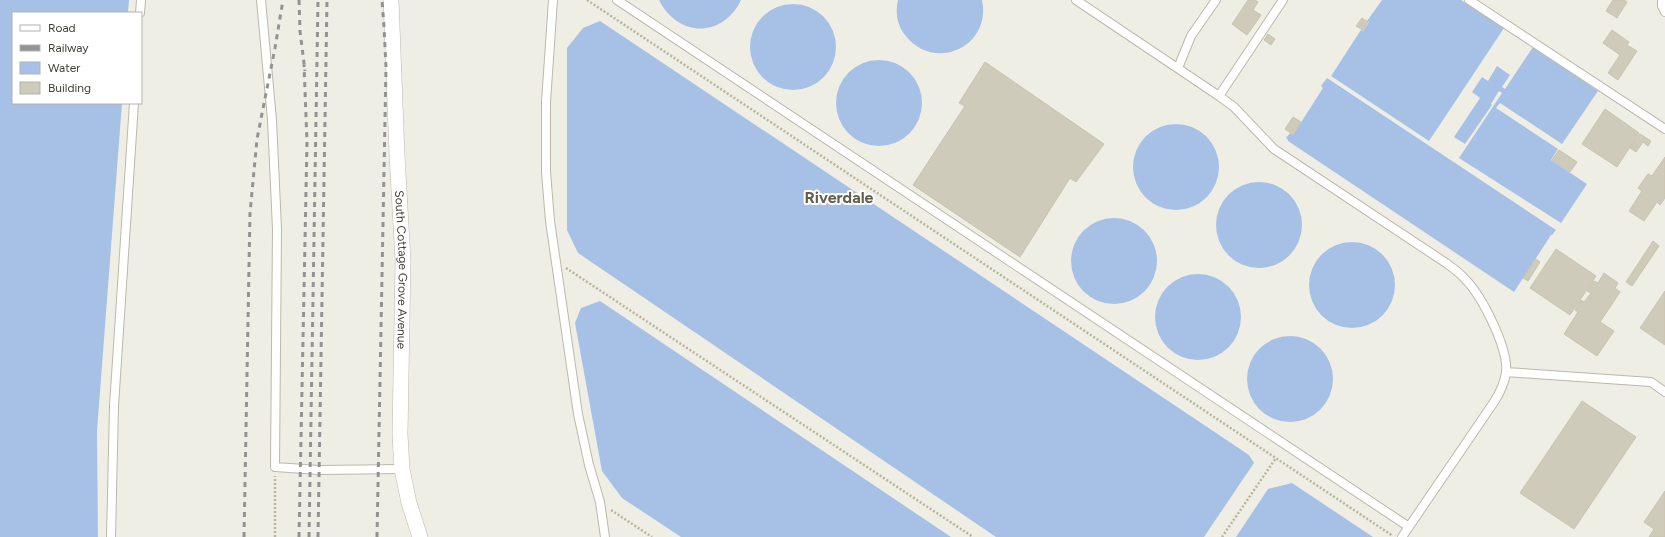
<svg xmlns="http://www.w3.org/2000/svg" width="1665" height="537" font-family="Figtree,sans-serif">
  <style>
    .water { fill: #a7c1e6 }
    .building { fill: #cfcbbb; stroke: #c9c3af }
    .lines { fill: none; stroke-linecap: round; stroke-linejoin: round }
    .service-casing { stroke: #bcb9ab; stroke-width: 10 }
    .minor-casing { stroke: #bcb9ab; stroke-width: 16 }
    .path { stroke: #b9b49b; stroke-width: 2.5; stroke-dasharray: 2 2; stroke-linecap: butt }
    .service { stroke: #fff; stroke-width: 8 }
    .minor { stroke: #fff; stroke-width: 15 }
    .rail { stroke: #939393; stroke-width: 3; stroke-dasharray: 5 5; stroke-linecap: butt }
    .labels { text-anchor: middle; stroke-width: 4; stroke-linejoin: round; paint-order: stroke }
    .street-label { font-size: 12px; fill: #413e35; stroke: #fff }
    .district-label { font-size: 16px; font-weight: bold; fill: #625d4d; stroke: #fff }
  </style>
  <rect width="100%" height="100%" fill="#efeee4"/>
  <!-- water -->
  <path class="water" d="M0 0H129L128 13H13V103H122L97 431 98 537H0Z
    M659 0H741C723 38 678 38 659 0Z
    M898 0H982C992 47 934 73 905 35 897 25 895 12 898 0Z
    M1382 0H1461L1504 28 1429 141 1331 76 1361 30 1363 31 1369 22 1367 21Z
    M750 47a43 43 0 1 1 86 0a43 43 0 1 1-86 0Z
    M600 21 1249 455 1254 463 1204 537H996L578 253 567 230V48L583 28Z
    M1533 47 1598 91 1562 144 1500 103 1496 108 1558 149 1551 160 1587 184 1561 223 1459 158 1502 93 1499 91 1491 104 1492 105 1465 144 1454 137 1480 98 1472 92 1482 77 1488 81 1497 66 1510 75 1502 87 1505 89Z
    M836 103a43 43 0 1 1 86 0a43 43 0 1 1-86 0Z
    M1327 78 1556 230 1552 235H1551L1514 292 1288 141V140L1286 138 1290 133 1293 135 1323 88 1321 86Z
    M1133 167a43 43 0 1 1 86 0a43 43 0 1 1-86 0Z
    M1216 225a43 43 0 1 1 86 0a43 43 0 1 1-86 0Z
    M1071 261a43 43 0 1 1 86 0a43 43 0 1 1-86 0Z
    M1309 285a43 43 0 1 1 86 0a43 43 0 1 1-86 0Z
    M1155 317a43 43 0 1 1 86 0a43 43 0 1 1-86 0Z
    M600 301 951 537H681L622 498 602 471 575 323 581 308Z
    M1247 379a43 43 0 1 1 86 0a43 43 0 1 1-86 0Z
    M1292 483 1373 537H1236L1268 489Z"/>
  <!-- building -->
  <path class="building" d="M1248 0H1255L1258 2 1253 10 1261 15 1247 35 1232 24Z
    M1613 0H1624L1627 2 1617 18 1606 11Z
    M1362 18 1368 22 1363 30 1356 26Z
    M1612 30 1629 42 1627 45 1637 51 1618 80 1608 73 1620 55 1603 43Z
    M1268 34 1275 39 1271 45 1264 40Z
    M985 62 1104 144 1076 182 1070 178 1020 257 913 185 965 106 959 103Z
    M1605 109 1639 133 1617 167 1582 144Z
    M1293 117 1301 122 1293 135 1285 129Z
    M1640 134 1651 141 1648 146 1643 142 1636 152 1630 148Z
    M1559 150 1577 162 1570 172 1552 160Z
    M1665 157V198L1660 205 1657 202 1644 221 1629 211 1642 191 1638 188 1648 174 1652 176Z
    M1653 241 1659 246 1632 286 1626 282Z
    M1556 249 1596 276 1570 315 1530 288Z
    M1536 259 1540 262 1528 281 1523 278Z
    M1604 273 1618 283 1615 288 1620 292 1600 322 1614 331 1597 356 1564 334 1578 312 1575 310 1581 300 1584 302 1591 293 1587 291 1594 281 1598 283Z
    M1665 291V345L1640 328Z
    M1582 401 1636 437 1574 529 1520 493Z
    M1665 491V537H1649L1654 529 1644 522Z"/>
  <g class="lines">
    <defs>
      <path id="service" d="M261 0 272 120 277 229 275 467 319 470 402 469
        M553 0 546 102V172L550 221 578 414 589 465 600 502 605 537
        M617 0 1409 527
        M1076 0 1219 96 1234 107 1274 149 1446 263C1453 268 1460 273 1465 279 1482 296 1509 349 1506 373 1504 384 1500 393 1494 402L1402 537
        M1469 0 1665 129
        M1662 0V6L1665 12
        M140 13 141 0
        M1178 68 1191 36 1216 0
        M1219 96 1283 0
        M1506 372 1651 382 1665 392
        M111 537 114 406 134 103"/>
      <g id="minor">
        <path id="s1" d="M391 0 397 155 403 261 400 434 402 469 409 503 420 537"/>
      </g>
    </defs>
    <!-- service casing -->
    <use href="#service" class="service-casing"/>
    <!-- minor casing -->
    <use href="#minor" class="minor-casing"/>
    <!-- path -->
    <path class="path" d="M587 0 1393 536
      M566 268 973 537
      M611 510 652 537
      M275 537V476
      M1222 537 1276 458"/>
    <!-- service -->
    <use href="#service" class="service"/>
    <!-- minor -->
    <use href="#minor" class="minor"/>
    <!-- rail -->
    <path class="rail" d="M299 0 300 31 305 71
      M244 537 250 213 257 139 275 48 283 0
      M299 537 307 142 304 65
      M309 537 318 0
      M318 537 327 0
      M377 537 386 67 384 27 382 0"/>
  </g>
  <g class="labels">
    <!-- street labels -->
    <g class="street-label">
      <text dy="4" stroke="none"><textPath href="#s1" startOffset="270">South Cottage Grove Avenue</textPath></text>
    </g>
    <!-- district labels -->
    <g class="district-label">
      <text x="839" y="203">Riverdale</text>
    </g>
  </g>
  <!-- legend -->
  <rect x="12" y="12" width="130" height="92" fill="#ffffff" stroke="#b3b2ae"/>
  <rect x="20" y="25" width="20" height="6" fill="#ffffff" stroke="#b3b2ae"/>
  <text x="48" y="32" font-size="12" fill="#413e35">Road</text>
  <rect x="20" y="45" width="20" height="6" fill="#939393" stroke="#b3b2ae"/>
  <text x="48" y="52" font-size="12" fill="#413e35">Railway</text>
  <rect x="20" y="62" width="20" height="12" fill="#a7c1e6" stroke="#b3b2ae"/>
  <text x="48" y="72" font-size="12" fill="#413e35">Water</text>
  <rect x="20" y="82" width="20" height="12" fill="#cfcbbb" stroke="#b3b2ae"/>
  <text x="48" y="92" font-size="12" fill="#413e35">Building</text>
</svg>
